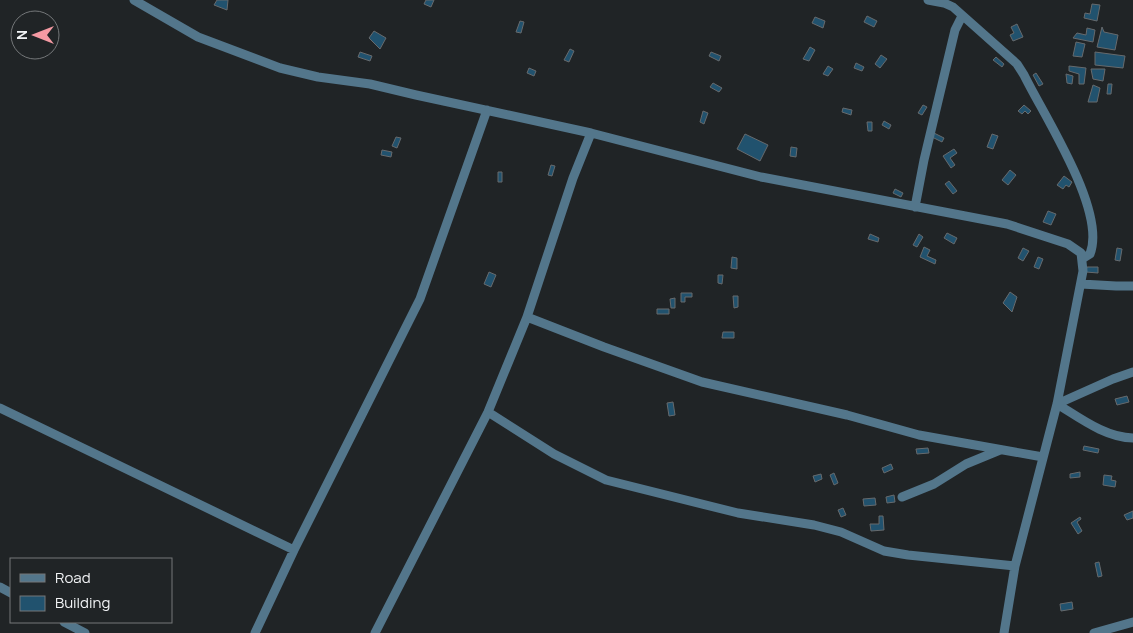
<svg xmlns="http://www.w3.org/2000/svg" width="1133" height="633" font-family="Manrope,sans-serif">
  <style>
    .building { fill: #21526e; stroke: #666a6d }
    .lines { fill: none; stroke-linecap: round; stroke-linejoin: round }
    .street { stroke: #53768b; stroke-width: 9 }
  </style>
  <rect width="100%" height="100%" fill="#202426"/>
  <!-- building -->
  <path class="building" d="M217 0H228L227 10 214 5Z
    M426 0H434L431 7 424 4Z
    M1092 4 1100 5 1097 21 1084 18 1085 13 1090 14Z
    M867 16 877 21 874 27 864 22Z
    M815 17 825 21 823 28 812 23Z
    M520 21 524 22 521 33 516 32Z
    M1017 24 1023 37 1013 41 1010 35 1014 33 1011 27Z
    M1102 27 1104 32 1118 35 1115 50 1097 47Z
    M1087 28 1095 30 1093 42 1073 38 1077 33 1086 35Z
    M374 31 386 38 380 49 369 38Z
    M1076 42 1085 44 1082 57 1073 56Z
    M810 47 815 50 809 61 803 59Z
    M570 49 574 51 569 62 564 60Z
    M360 52 372 56 370 61 358 57Z
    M711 52 721 56 719 61 709 56Z
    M1095 52 1125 56 1123 68 1095 65Z
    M881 55 887 59 880 68 875 64Z
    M996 57 1004 64 1002 67 993 60Z
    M856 63 864 67 862 71 854 68Z
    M828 66 833 69 828 76 823 74Z
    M1069 66 1086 68 1084 84H1079V74L1069 71Z
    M529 68 536 71 534 76 527 73Z
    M1091 69H1105L1103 81 1093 79Z
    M1036 73 1043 84 1039 86 1033 75Z
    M1066 74 1073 76 1072 84 1067 83Z
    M713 83 722 88 719 92 710 87Z
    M1108 84H1112L1111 94H1107Z
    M1093 85 1100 88 1097 102H1088Z
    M923 105 927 107 922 115 918 113Z
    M1024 105 1031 111 1028 114 1025 111 1022 114 1018 111Z
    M843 108 852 110 851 115 842 112Z
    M703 111 708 113 704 124 700 122Z
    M884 121 891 125 889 129 882 125Z
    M867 122H872V131H868Z
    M934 133 944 138 942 142 932 137Z
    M745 134 768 145 760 161 737 149Z
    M992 134 998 136 993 149 987 147Z
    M396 137 401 138 397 148 392 146Z
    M791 147 797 148 796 157 790 156Z
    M954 149 957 153 950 158 955 165 951 168 943 156Z
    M382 150 392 152 391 157 381 155Z
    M551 165 555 166 552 176 548 175Z
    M1010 170 1016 175 1008 185 1002 180Z
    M498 172H502V182H498Z
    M1064 176 1072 182 1069 187 1066 185 1063 189 1057 185Z
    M949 181 957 191 953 194 945 184Z
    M895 189 903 193 901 197 893 193Z
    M1048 211 1056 214 1051 225 1043 222Z
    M947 233 957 238 954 244 944 238Z
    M870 234 879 238 878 242 868 239Z
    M919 234 923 237 917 247 913 245Z
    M924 247 930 250 927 256 936 260 935 264 920 257Z
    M1023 248 1029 251 1023 261 1018 258Z
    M1117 248 1122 249 1120 261 1115 260Z
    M732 257 737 258V269L731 268Z
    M1038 257 1043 259 1039 269 1034 267Z
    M1087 267H1098V273L1086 272Z
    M489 272 496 275 491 287 484 284Z
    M718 275H723L722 284 718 283Z
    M1010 292 1017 297 1012 312 1003 303Z
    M681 293H692V297H685V302H681Z
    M733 296H738V307L734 308Z
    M675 298V308H671L670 299Z
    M657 309H669V314H657Z
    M723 332H734V338H722Z
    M1127 396 1129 402 1117 405 1115 399Z
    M673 402 675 415 669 416 667 403Z
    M1084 446 1099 449 1098 453 1083 450Z
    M928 448 929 453 917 454 916 449Z
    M891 464 893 469 884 473 882 468Z
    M1080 472V477L1070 478V474Z
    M834 473 838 483 834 485 830 475Z
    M821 474 822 479 815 482 813 476Z
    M1104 475 1112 476 1111 480 1116 481 1115 487 1103 485Z
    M894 495 895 502 887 503 886 497Z
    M875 498 876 505 864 506 863 499Z
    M843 508 846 515 841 517 838 510Z
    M1133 511V518L1127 520 1124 515Z
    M879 516H883L884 530 871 531 870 524H879Z
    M1080 517 1081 519 1077 522 1082 531 1078 534 1071 523Z
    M1099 562 1102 576 1098 577 1095 563Z
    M1072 602 1073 609 1061 611 1060 604Z"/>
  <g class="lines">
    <!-- street -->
    <path class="street" d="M134 0 198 37 280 68 318 77 370 84 416 95 591 133 761 177 1007 224 1068 244 1081 253 1083 271 1057 404 1015 566 1004 633
      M928 0 944 3 953 7 1017 64 1024 75C1044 116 1107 211 1090 254L1082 259
      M915 207 924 160 955 30 962 16
      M1081 284 1116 286H1133
      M527 317 604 347 702 382 847 415 919 435 1043 457
      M1057 404C1080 418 1106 438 1133 438
      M1057 404 1113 379 1133 372
      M0 408 294 550
      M488 412 554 454 606 480 738 513 814 525 841 532 884 551 908 555 1015 566
      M902 497 934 484 966 464 1000 450
      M0 587 11 593
      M64 622 85 633
      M255 633 294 550 420 299 487 110
      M375 633 488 412 527 317 573 178 591 133
      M1094 633 1133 622"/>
  </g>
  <!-- legend -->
  <rect x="10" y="558" width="162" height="65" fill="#202426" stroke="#747779"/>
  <rect x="20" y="574" width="25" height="8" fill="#53768b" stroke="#747779"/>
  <text x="55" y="583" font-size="15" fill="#f1f3f5">Road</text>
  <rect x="20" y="596" width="25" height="15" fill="#21526e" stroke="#747779"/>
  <text x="55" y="608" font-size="15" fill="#f1f3f5">Building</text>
  <!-- north arrow -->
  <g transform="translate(35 35) rotate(270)"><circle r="24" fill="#202426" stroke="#747779"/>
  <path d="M0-4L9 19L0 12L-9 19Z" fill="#f49aa3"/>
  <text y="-8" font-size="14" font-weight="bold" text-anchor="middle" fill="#f1f3f5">N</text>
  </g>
</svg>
